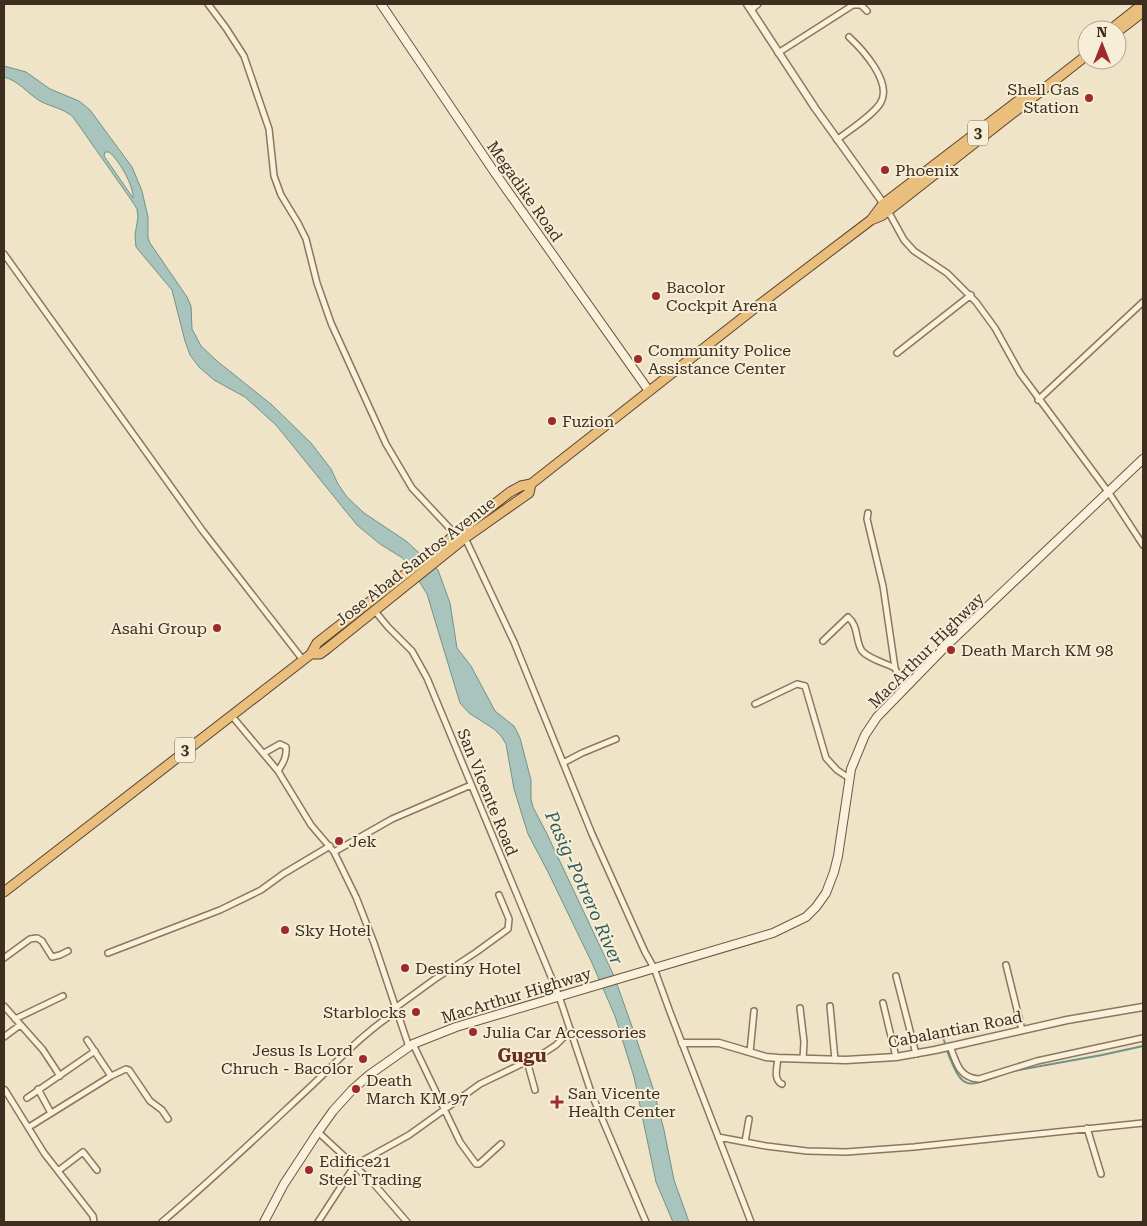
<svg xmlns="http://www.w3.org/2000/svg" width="1147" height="1226" font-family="'Roboto Serif',serif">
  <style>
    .water { fill: #a9c4bc; stroke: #6f938a; fill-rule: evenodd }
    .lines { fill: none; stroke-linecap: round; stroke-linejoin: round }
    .stream { stroke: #6f938a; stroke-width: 2 }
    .minor-casing { stroke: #8d765c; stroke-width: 8 }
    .tertiary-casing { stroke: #8d765c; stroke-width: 9 }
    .secondary-casing { stroke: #6f573f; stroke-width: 10 }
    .trunk-casing { stroke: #5b4430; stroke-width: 11 }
    .minor { stroke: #faf1dc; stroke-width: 5 }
    .tertiary { stroke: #faf1dc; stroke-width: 6 }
    .secondary { stroke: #faf1dc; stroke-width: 8 }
    .trunk { stroke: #eabe7c; stroke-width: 9 }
    .poi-dot { fill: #9e2a2b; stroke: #f7eed8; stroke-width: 2 }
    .labels { text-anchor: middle; stroke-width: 4; stroke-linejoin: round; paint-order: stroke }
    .shield { fill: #f7eed8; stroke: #756857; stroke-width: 1 }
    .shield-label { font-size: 15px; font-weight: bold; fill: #3d2e20 }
    .poi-label { font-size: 16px; fill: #3d2e20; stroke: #f7eed8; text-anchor: start }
    .street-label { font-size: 16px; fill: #3d2e20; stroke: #f7eed8 }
    .water-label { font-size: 18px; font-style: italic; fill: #2f5d5a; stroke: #f7eed8 }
    .neighbourhood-label { font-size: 18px; font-weight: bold; fill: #6b2e1e; stroke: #f7eed8 }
  </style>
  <rect width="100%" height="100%" fill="#f0e4c8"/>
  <!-- water -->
  <path class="water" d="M4 66 26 72 50 89 79 101 90 110 132 167 142 191 148 217V238L150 243 187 297 191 306 192 329 201 346 217 361 272 405 311 443 331 469 338 484 347 497 364 513 406 541 438 570 450 603 457 648 471 666 495 711 514 726 520 738 531 780V799L533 807 547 834 614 976 634 1032 653 1088 664 1130 674 1180 689 1222H673L656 1182 634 1077 615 1016 592 963 548 872 528 834 514 789 506 744 501 736 494 729 469 713 460 703 427 594 408 563 401 557 380 544 357 525 276 425 245 397 214 380 199 367 190 355 185 341 172 290 136 247 135 235 138 217 137 209 132 201 73 117C63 108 51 107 40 101 27 93 19 81 4 77ZM105 152H109C119 160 134 186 133 198L104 156Z"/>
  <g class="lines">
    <!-- stream -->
    <path class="stream" d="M943 1038 945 1043
      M947 1051C963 1091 965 1088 1004 1074
      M1008 1072 1102 1055 1143 1046"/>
    <defs>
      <path id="minor" d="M208 4 226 28 244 56 269 129 274 176 281 195 298 223 306 239 317 283 331 323 386 444 412 488 456 535
        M751 10 758 4
        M778 53 853 5H861L867 11
        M837 140C849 130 874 115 881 102 892 82 863 50 849 37
        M888 211 904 240 914 251 947 273 976 302 995 328 1020 373 1109 493 1143 545
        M4 254 202 530 303 660
        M897 353 971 295
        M1038 400 1143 302
        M868 513 867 519 883 586 895 668 904 688
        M465 538 514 642 592 834 645 952 654 968 670 1012 751 1222
        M374 610 388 627 412 651 427 678 559 996 592 1095 646 1222
        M823 641 848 617C859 626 855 641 862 651 869 659 885 663 895 668
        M755 704 797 684 805 686 826 758 837 770 849 778
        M231 715 278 771 311 825 334 852 356 897 374 943 409 1047
        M264 753 280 744 286 747C287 757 283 763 278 771
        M563 763 582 753 616 739
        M334 852 392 819 471 785
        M108 953 220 910 261 890 283 874 330 846
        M4 958 30 939 37 938 42 941 52 957 60 955 68 951
        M1006 965 1022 1030
        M896 976 916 1054
        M883 1003 896 1057
        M4 1006 43 1050 60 1076
        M830 1006 835 1060
        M395 1008 435 979 475 953 508 929 509 919 499 895
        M800 1008 804 1042 803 1059
        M15 1019 63 996
        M4 1037 20 1025
        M87 1040 111 1076
        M413 1044 460 1142 476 1164H479L501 1144
        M950 1046C956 1062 959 1078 979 1079L1037 1061 1143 1038
        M750 1052 754 1011
        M778 1058C777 1067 773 1080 782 1084
        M527 1061 535 1090
        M38 1089 51 1113
        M5 1090 44 1153 93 1216 94 1222
        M27 1098 95 1051
        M29 1127 111 1076 126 1069 129 1070 150 1101 162 1110 168 1119
        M1087 1128 1101 1174
        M318 1132 374 1184 407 1222
        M718 1137 766 1146 807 1151 846 1152 914 1147 1143 1123
        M745 1142 749 1119
        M58 1171 83 1152 97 1170
        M162 1222C213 1179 260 1134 308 1089 337 1062 363 1033 397 1011
        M318 1222 355 1165 409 1135 480 1084 544 1053 556 1045 571 1030"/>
      <path id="tertiary" d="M747 4 815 108 886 207
        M682 1043H719L766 1057 778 1058 846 1060 896 1057 935 1050 1067 1020 1143 1007"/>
      <path id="secondary" d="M381 4 495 173 649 391
        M264 1222 284 1184 318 1132 333 1111 352 1090 369 1075 413 1044 456 1027 773 933 806 917 816 907 826 893 834 872 838 856 851 769 865 735 877 717 948 644 1143 459"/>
      <path id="trunk" d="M1110 30 1143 4
        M1117 32 1143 12
        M871 220 883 204 1031 91
        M311 654H320L328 648 465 538 529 493 531 484
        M4 892 311 654 317 643 510 492 521 486 531 484 755 308 871 220 881 216 888 211 1087 55"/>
    </defs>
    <!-- minor casing -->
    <use href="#minor" class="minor-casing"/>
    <!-- tertiary casing -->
    <use href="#tertiary" class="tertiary-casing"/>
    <!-- secondary casing -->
    <use href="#secondary" class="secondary-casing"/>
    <!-- trunk casing -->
    <use href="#trunk" class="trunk-casing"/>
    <!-- minor -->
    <use href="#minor" class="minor"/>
    <!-- tertiary -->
    <use href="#tertiary" class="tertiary"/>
    <!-- secondary -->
    <use href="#secondary" class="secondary"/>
    <!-- trunk -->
    <use href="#trunk" class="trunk"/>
  </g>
  <!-- markers -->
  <g class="poi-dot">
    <circle cx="1089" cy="98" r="5"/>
    <circle cx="885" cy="170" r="5"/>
    <circle cx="656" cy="296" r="5"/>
    <circle cx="638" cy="359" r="5"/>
    <circle cx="552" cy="421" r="5"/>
    <circle cx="217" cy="628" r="5"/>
    <circle cx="951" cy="650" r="5"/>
    <circle cx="339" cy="841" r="5"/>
    <circle cx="285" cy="930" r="5"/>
    <circle cx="405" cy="968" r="5"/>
    <circle cx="416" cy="1012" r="5"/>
    <circle cx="473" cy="1032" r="5"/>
    <circle cx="363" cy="1059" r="5"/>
    <circle cx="356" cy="1089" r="5"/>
    <path d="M554.5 1094.5h5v5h5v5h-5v5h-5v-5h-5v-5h5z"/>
    <circle cx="309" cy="1170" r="5"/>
  </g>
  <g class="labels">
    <!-- shield labels -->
    <g class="shield">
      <rect x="968" y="120.5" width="20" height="25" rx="4"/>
      <rect x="175" y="737.5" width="20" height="25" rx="4"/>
    </g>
    <g class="shield-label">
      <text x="978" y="138">3</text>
      <text x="185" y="755">3</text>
    </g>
    <!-- poi labels -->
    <g class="poi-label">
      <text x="1079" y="95" text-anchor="end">Shell Gas<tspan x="1079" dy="18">Station</tspan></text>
      <text x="895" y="176">Phoenix</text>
      <text x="666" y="293">Bacolor<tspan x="666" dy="18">Cockpit Arena</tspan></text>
      <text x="648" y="356">Community Police<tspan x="648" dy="18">Assistance Center</tspan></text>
      <text x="562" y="427">Fuzion</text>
      <text x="207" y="634" text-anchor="end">Asahi Group</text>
      <text x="961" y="656">Death March KM 98</text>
      <text x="349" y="847">Jek</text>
      <text x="295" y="936">Sky Hotel</text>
      <text x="415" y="974">Destiny Hotel</text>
      <text x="406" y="1018" text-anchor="end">Starblocks</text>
      <text x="483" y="1038">Julia Car Accessories</text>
      <text x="353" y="1056" text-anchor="end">Jesus Is Lord<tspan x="353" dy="18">Chruch - Bacolor</tspan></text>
      <text x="366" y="1086">Death<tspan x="366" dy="18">March KM 97</tspan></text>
      <text x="568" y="1099">San Vicente<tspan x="568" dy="18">Health Center</tspan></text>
      <text x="319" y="1167">Edifice21<tspan x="319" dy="18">Steel Trading</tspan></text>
    </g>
    <!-- street labels -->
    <g class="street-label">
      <text transform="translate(525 191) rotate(55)" y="6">Megadike Road</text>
      <text transform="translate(415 561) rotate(-38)" y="6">Jose Abad Santos Avenue</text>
      <text transform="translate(926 650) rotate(-45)" y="6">MacArthur Highway</text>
      <text transform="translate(488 792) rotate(68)" y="6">San Vicente Road</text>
      <text transform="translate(516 995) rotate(-17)" y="6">MacArthur Highway</text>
      <text transform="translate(955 1029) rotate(-11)" y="6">Cabalantian Road</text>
    </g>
    <!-- water labels -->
    <g class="water-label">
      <text transform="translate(584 888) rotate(66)" y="6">Pasig-Potrero River</text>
    </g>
    <!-- neighbourhood labels -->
    <g class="neighbourhood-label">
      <text x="522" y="1062">Gugu</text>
    </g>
  </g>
  <!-- border -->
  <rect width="1147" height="1226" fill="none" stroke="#3d2e20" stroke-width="10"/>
  <!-- north arrow -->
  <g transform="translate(1102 45)"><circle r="24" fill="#f7eed8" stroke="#ada18e"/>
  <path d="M0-4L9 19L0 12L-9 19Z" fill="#9e2a2b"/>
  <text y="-8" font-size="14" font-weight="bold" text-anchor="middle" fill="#3d2e20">N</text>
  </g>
</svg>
